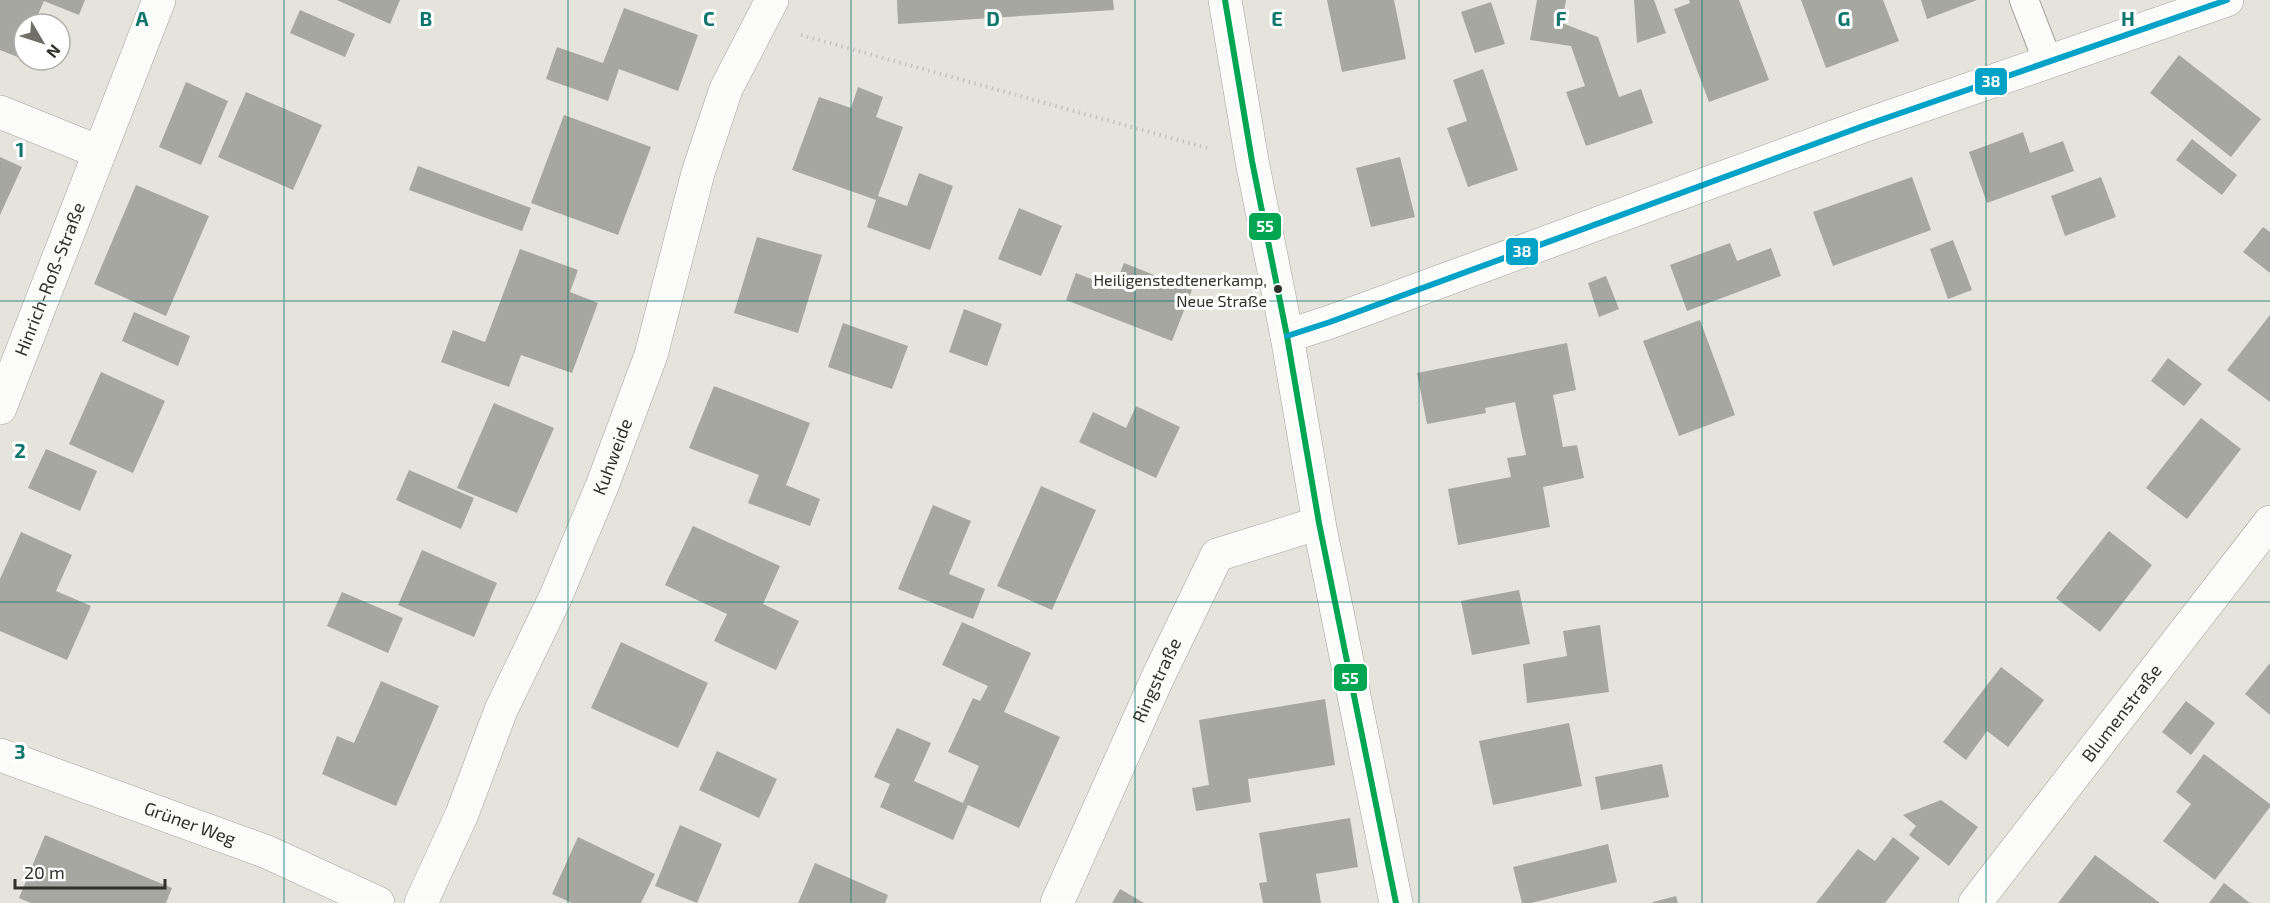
<svg xmlns="http://www.w3.org/2000/svg" width="2270" height="903" font-family="'Exo 2',sans-serif">
  <style>
    .building { fill: #a7a7a1 }
    .lines { fill: none; stroke-linecap: round; stroke-linejoin: round }
    .service-casing { stroke: #a3a39c; stroke-width: 30 }
    .minor-casing { stroke: #a3a39c; stroke-width: 34 }
    .tertiary-casing { stroke: #a3a39c; stroke-width: 34 }
    .path { stroke: #c3c3c0; stroke-width: 4; stroke-dasharray: 1.5 4.5; stroke-linecap: butt }
    .service { stroke: #fbfbfa; stroke-width: 28 }
    .minor { stroke: #fbfbfa; stroke-width: 33 }
    .tertiary { stroke: #fbfbfa; stroke-width: 33 }
    .bus-1-casing { stroke: #fff; stroke-width: 10 }
    .bus-2-casing { stroke: #fff; stroke-width: 10 }
    .bus-1 { stroke: #00a651; stroke-width: 6 }
    .bus-2 { stroke: #02a3c6; stroke-width: 6 }
    .grid { fill: none; stroke: #0f766e; stroke-width: 1.5; stroke-opacity: 0.55 }
    .bus-dot { fill: #31312b; stroke: #fff; stroke-width: 2 }
    .labels { text-anchor: middle; stroke-width: 6; stroke-linejoin: round; paint-order: stroke }
    .bus-label { font-size: 16px; fill: #31312b; stroke: #fff; text-anchor: end }
    .street-label { font-size: 18px; fill: #31312b; stroke: #fff }
    .grid-label { font-size: 20px; text-anchor: middle; font-weight: bold; fill: #0f766e; stroke: #fff; stroke-width: 6; stroke-linejoin: round; paint-order: stroke }
    .line-badge { stroke: #fff; stroke-width: 2 }
    .badge-label { font-size: 16px; text-anchor: middle; font-weight: bold; fill: #fff }
  </style>
  <rect width="100%" height="100%" fill="#e4e4dc"/>
  <!-- building -->
  <path class="building" d="M0 0H85L79 15 44 1 34 24H24V49L20 58 0 50Z
    M337 0H400L390 24Z
    M897 0H1113L1114 10 898 24Z
    M1327 0H1394L1406 59 1342 72Z
    M1537 0H1566L1562 23 1598 37 1619 97 1641 89 1653 123 1586 146 1566 92 1585 86 1571 46 1530 40Z
    M1634 0H1654L1666 33 1637 43Z
    M1689 0H1739L1769 80 1709 102 1674 9 1690 3Z
    M1801 0H1883L1899 41 1826 68Z
    M1921 0H1977L1927 19Z
    M1491 2 1505 44 1475 53 1461 12Z
    M624 8 698 35 678 91 619 69 608 101 546 79 557 47 603 63Z
    M300 10 355 34 345 57 290 33Z
    M2179 55 2261 119 2231 157 2150 93Z
    M1483 69 1518 170 1468 187 1447 128 1467 121 1453 80Z
    M186 82 228 101 201 165 159 147Z
    M858 87 883 97 876 117 903 127 878 196 907 206 919 173 953 186 930 250 867 227 876 200 792 170 819 97 851 108Z
    M246 92 322 125 293 190 218 157Z
    M564 115 651 147 618 235 531 203Z
    M2023 132 2030 153 2063 141 2074 171 1987 203 1969 152Z
    M2192 139 2237 175 2222 195 2176 160Z
    M0 157 22 167 0 215Z
    M1400 157 1415 217 1371 227 1356 168Z
    M418 166 531 208 522 231 409 190Z
    M1912 177 1931 230 1833 266 1813 212Z
    M2101 177 2116 217 2065 236 2051 196Z
    M136 185 209 216 166 316 94 284Z
    M1019 208 1062 226 1041 276 998 259Z
    M2263 227 2270 232V273L2243 252Z
    M757 237 822 255 798 333 734 313Z
    M1953 240 1972 290 1948 299 1930 249Z
    M1730 243 1737 261 1771 248 1781 276 1687 311 1670 265Z
    M520 249 578 270 570 292 598 303 572 373 521 355 509 387 441 362 453 330 485 342Z
    M1124 263 1192 290 1172 341 1066 300 1076 273 1114 288Z
    M1606 276 1619 309 1599 317 1588 283Z
    M964 309 1002 324 987 366 949 352Z
    M134 312 190 336 178 366 122 341Z
    M2270 315V402L2227 370Z
    M1700 320 1735 415 1679 436 1643 341Z
    M843 323 908 346 892 389 828 367Z
    M1567 343 1576 390 1553 395 1563 447 1577 445 1584 478 1543 487 1550 527 1458 545 1448 489 1511 477 1507 458 1526 455 1515 402 1485 408 1486 413 1427 424 1417 373Z
    M2168 358 2202 384 2184 406 2151 381Z
    M101 372 165 401 133 473 69 444Z
    M714 386 810 423 786 485 820 499 810 526 748 503 759 475 689 448Z
    M494 403 554 428 517 513 457 488Z
    M1136 406 1180 427 1156 478 1079 442 1093 412 1126 428Z
    M2201 418 2241 449 2187 519 2146 488Z
    M46 449 97 471 80 511 28 488Z
    M409 470 474 498 461 529 396 500Z
    M1041 486 1096 510 1052 610 997 586Z
    M933 505 971 521 949 574 985 589 973 619 898 589Z
    M693 526 780 566 763 604 799 621 776 670 714 641 727 614 665 585Z
    M2109 531 2152 565 2100 632 2056 598Z
    M21 532 72 555 56 591 91 606 67 660 0 631V579Z
    M422 550 497 583 474 637 398 605Z
    M1519 590 1530 644 1472 655 1461 601Z
    M342 592 403 618 388 653 327 626Z
    M962 622 1031 653 1004 712 1060 737 1019 828 968 805 953 840 880 807 890 784 874 777 897 728 931 743 914 781 963 803 979 766 948 752 973 698 980 701 988 686 942 665Z
    M1600 625 1609 692 1527 703 1523 664 1567 656 1563 631Z
    M621 642 708 683 678 748 591 708Z
    M2270 663V715L2245 694Z
    M2001 667 2044 700 2008 747 1987 731 1966 760 1943 742Z
    M381 681 439 706 396 806 322 774 337 736 354 743Z
    M1325 699 1335 765 1248 779 1251 802 1196 811 1192 788 1209 785 1199 720Z
    M2186 701 2215 723 2191 755 2162 732Z
    M1569 723 1582 786 1493 805 1479 741Z
    M717 751 777 779 759 818 699 790Z
    M2204 754 2270 804V807L2215 880 2163 841 2191 804 2176 792Z
    M1662 764 1669 797 1601 810 1595 777Z
    M1941 800 1978 827 1949 866 1909 835 1916 826 1903 815Z
    M1350 818 1358 867 1316 874 1321 903H1263L1259 883 1267 882 1259 833Z
    M680 825 722 844 697 903 655 886Z
    M45 835 172 888 166 903H31L19 898Z
    M578 837 655 874 641 903H572L552 894Z
    M1893 837 1920 858 1885 903H1816L1858 849 1875 861Z
    M1608 844 1617 882 1531 903H1522L1513 867Z
    M2095 855 2160 903H2058Z
    M815 863 888 895 885 903H798Z
    M2224 883 2250 903H2209Z
    M1120 889 1144 903H1112Z
    M1676 896 1678 903H1653V902Z"/>
  <g class="lines">
    <defs>
      <path id="service" d="M2024 0 2048 62"/>
      <g id="minor">
        <path d="M0 112 99 152"/>
        <path d="M1287 336 1330 322 1866 125 2227 0"/>
        <path id="s1" d="M0 408 159 0"/>
        <path id="s2" d="M0 755 267 852 378 903"/>
        <path id="s3" d="M421 903 462 814 501 710 556 596 602 486 651 355 698 173 726 89 772 0"/>
        <path id="s4" d="M1975 903 2270 522"/>
      </g>
      <g id="tertiary">
        <path d="M1225 0 1252 161 1287 336 1319 523 1396 903"/>
        <path id="s5" d="M1057 903 1158 677 1217 555 1319 523"/>
      </g>
    </defs>
    <!-- service casing -->
    <use href="#service" class="service-casing"/>
    <!-- minor casing -->
    <use href="#minor" class="minor-casing"/>
    <!-- tertiary casing -->
    <use href="#tertiary" class="tertiary-casing"/>
    <!-- path -->
    <path class="path" d="M801 35 1207 148"/>
    <!-- service -->
    <use href="#service" class="service"/>
    <!-- minor -->
    <use href="#minor" class="minor"/>
    <!-- tertiary -->
    <use href="#tertiary" class="tertiary"/>
    <defs>
      <path id="bus-1" d="M1225 0 1252 161 1287 336 1319 523 1396 903"/>
      <path id="bus-2" d="M1287 336 1330 322 1866 125 2227 0"/>
    </defs>
    <!-- bus-1 casing -->
    <use href="#bus-1" class="bus-1-casing"/>
    <!-- bus-2 casing -->
    <use href="#bus-2" class="bus-2-casing"/>
    <!-- bus-1 -->
    <use href="#bus-1" class="bus-1"/>
    <!-- bus-2 -->
    <use href="#bus-2" class="bus-2"/>
  </g>
  <!-- grid -->
  <path class="grid" d="M284 0V903M568 0V903M851 0V903M1135 0V903M1419 0V903M1702 0V903M1986 0V903M0 301H2270M0 602H2270"/>
  <!-- markers -->
  <circle class="bus-dot" cx="1278" cy="289" r="5"/>
  <g class="labels">
    <!-- bus labels -->
    <g class="bus-label">
      <text x="1267" y="286">Heiligenstedtenerkamp,<tspan x="1267" dy="21">Neue Straße</tspan></text>
    </g>
    <!-- street labels -->
    <g class="street-label">
      <text dy="6" stroke="none"><textPath href="#s1" startOffset="138">Hinrich-Roß-Straße</textPath></text>
      <text dy="6" stroke="none"><textPath href="#s3" startOffset="486">Kuhweide</textPath></text>
      <text dy="6" stroke="none"><textPath href="#s5" startOffset="244">Ringstraße</textPath></text>
      <text dy="6" stroke="none"><textPath href="#s4" startOffset="240">Blumenstraße</textPath></text>
      <text dy="6" stroke="none"><textPath href="#s2" startOffset="202">Grüner Weg</textPath></text>
    </g>
  </g>
  <g class="grid-label">
    <text x="142" y="26">A</text>
    <text x="426" y="26">B</text>
    <text x="709" y="26">C</text>
    <text x="993" y="26">D</text>
    <text x="1277" y="26">E</text>
    <text x="1561" y="26">F</text>
    <text x="1844" y="26">G</text>
    <text x="2128" y="26">H</text>
    <text x="20" y="157">1</text>
    <text x="20" y="458">2</text>
    <text x="20" y="759">3</text>
  </g>
  <g class="line-badge">
    <rect x="1974" y="67" width="34" height="29" rx="6" fill="#02a3c6"/>
    <rect x="1248" y="212" width="34" height="29" rx="6" fill="#00a651"/>
    <rect x="1505" y="237" width="34" height="29" rx="6" fill="#02a3c6"/>
    <rect x="1333" y="663" width="35" height="29" rx="6" fill="#00a651"/>
  </g>
  <g class="badge-label">
    <text x="1991" y="87">38</text>
    <text x="1265" y="232">55</text>
    <text x="1522" y="257">38</text>
    <text x="1350" y="684">55</text>
  </g>
  <!-- north arrow -->
  <g transform="translate(42 42) rotate(129)"><circle r="28" fill="#ffffff" stroke="#adadaa" stroke-width="1.5"/>
  <path d="M0-4.5L10 22L0 15L-10 22Z" fill="#707069"/>
  <text y="-9" font-size="16" font-weight="bold" text-anchor="middle" fill="#31312b">N</text>
  </g>
  <!-- scale -->
  <path d="M15 879v9h150v-9" fill="none" stroke="#31312b" stroke-width="3"/>
  <text x="24" y="879" font-size="18" fill="#31312b" stroke="#ffffff" stroke-width="4.5" paint-order="stroke">20 m</text>
</svg>
